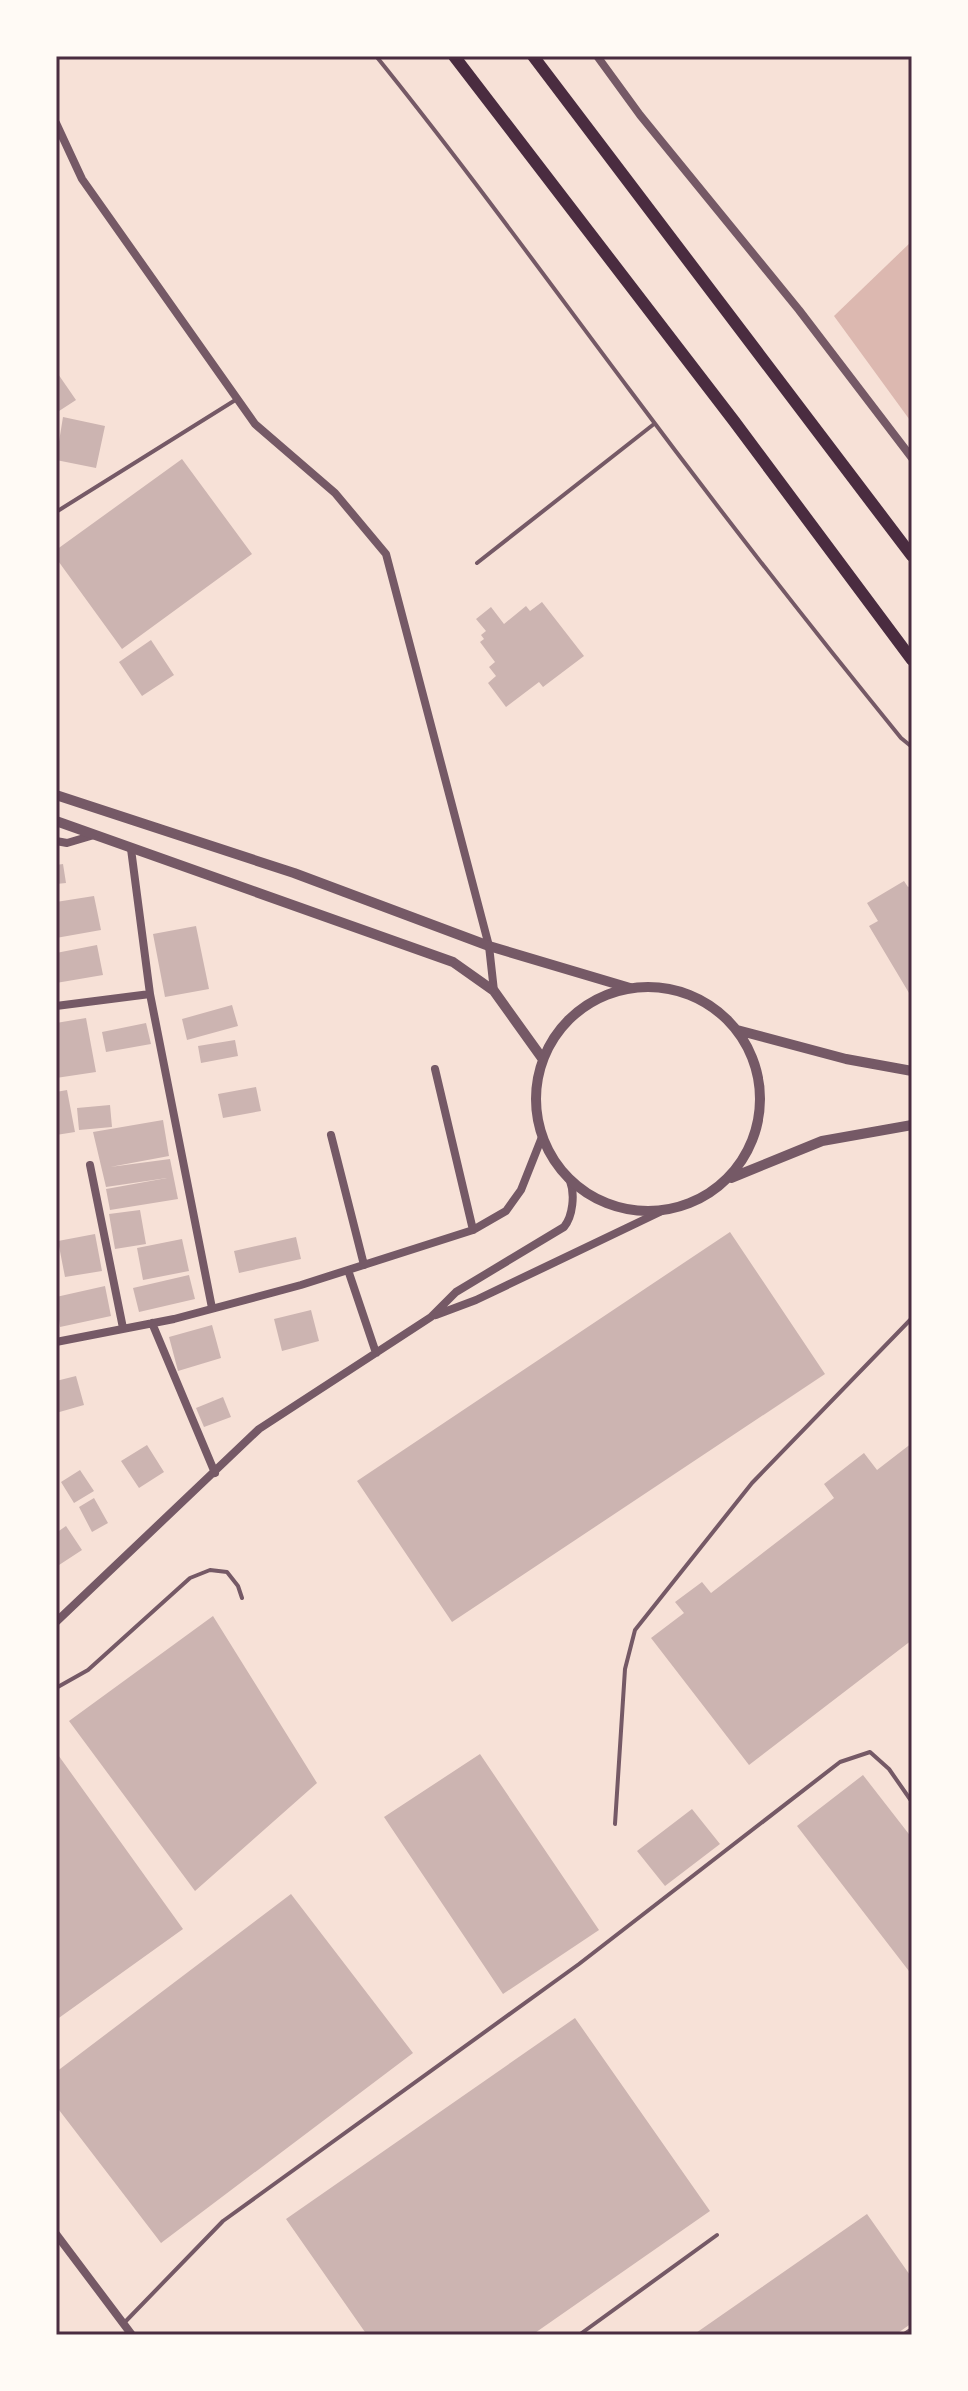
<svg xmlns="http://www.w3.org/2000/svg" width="968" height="2391" font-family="'Exo 2',sans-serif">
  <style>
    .water { fill: #dcb8b0 }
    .building { fill: #ccb4b1 }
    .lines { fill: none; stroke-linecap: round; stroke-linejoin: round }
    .service { stroke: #755966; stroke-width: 4 }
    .minor { stroke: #755966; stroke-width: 8 }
    .tertiary { stroke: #755966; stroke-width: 10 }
    .secondary { stroke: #4a2c40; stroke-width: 12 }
    .neatline { fill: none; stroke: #4a2c40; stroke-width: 3 }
  </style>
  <rect width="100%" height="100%" fill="#f7e1d7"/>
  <!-- water -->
  <path class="water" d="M912 241V423L834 316Z"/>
  <!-- building -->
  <path class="building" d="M56 371 76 400 56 413Z
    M63 417 105 426 96 468 56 460Z
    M182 459 252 554 122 649 56 558V550Z
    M542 602 584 656 543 687 539 682 506 707 488 683 496 676 489 667 495 662 480 642 484 639 481 635 486 631 476 619 491 607 504 624 526 606 530 611Z
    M151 640 174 675 142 696 119 662Z
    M63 864 66 883 56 884V865Z
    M904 881 908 887 912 885V998L869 926 878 921 867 903Z
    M94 896 101 930 56 938V902Z
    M196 926 209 989 165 997 153 934Z
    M97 945 103 975 56 983V953Z
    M232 1005 238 1026 187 1040 182 1019Z
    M86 1018 96 1072 56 1078V1023Z
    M146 1023 151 1044 106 1052 102 1032Z
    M235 1040 238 1056 201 1063 198 1046Z
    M256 1087 261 1111 223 1118 218 1094Z
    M67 1090 75 1132 56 1135V1092Z
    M110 1105 112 1127 79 1130 77 1108Z
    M163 1120 169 1156 110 1167 170 1159 178 1199 110 1210 106 1189 167 1178 106 1187 93 1132Z
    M140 1210 146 1244 115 1249 109 1214Z
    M730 1232 825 1374 452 1622 357 1481Z
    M95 1234 102 1271 65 1277 58 1241Z
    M296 1237 301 1259 239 1273 234 1251Z
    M182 1239 189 1271 143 1280 137 1248Z
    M189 1275 195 1299 139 1312 133 1288Z
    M105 1286 111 1316 60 1327 56 1297Z
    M311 1310 319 1341 282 1351 274 1319Z
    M212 1325 221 1358 178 1371 169 1337Z
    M76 1376 84 1405 56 1413V1381Z
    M223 1397 231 1417 204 1427 196 1408Z
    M912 1443V1640L749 1765 651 1638 684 1613 675 1602 702 1582 711 1593 834 1498 824 1484 864 1453 877 1470Z
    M147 1445 164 1472 139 1488 121 1461Z
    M80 1470 94 1491 74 1503 61 1482Z
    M94 1498 108 1523 92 1532 79 1507Z
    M66 1526 82 1550 56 1567V1533Z
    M213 1616 317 1783 195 1891 69 1721Z
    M56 1752 183 1929 56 2020Z
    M480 1754 599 1930 503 1994 384 1817Z
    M863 1775 912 1838V1975L797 1826Z
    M692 1809 720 1844 665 1886 637 1851Z
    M291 1894 413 2053 161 2243 56 2106V2072Z
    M575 2018 710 2211 532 2335H367L286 2219Z
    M867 2214 912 2278V2323L895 2335H693Z"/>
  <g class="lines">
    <!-- service -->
    <path class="service" d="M376 56C464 165 545 277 629 389 717 507 808 624 901 738L912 747
      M56 512 237 399
      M477 563 654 424
      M56 1688 88 1670 190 1578 210 1570 227 1572 238 1586 242 1598
      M615 1824 625 1669 635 1630 752 1483 912 1318
      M125 2322 223 2221 579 1964 840 1762 870 1752 889 1769 912 1802
      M579 2335 717 2235
      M903 2335 912 2329"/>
    <!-- minor -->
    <path class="minor" d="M597 56 640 115 799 310 912 458
      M56 123 82 179 255 424 335 493 386 554 489 946 494 991
      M56 841 67 843 94 835
      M131 849 150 994 212 1308
      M56 1006 150 994
      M435 1069 473 1230
      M331 1135 364 1265
      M90 1165 123 1328
      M348 1270 376 1353
      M436 1315 476 1300 662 1211
      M152 1323 215 1473
      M56 1342 174 1319 301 1285 473 1230 506 1211 521 1190 542 1137
      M56 1622 259 1429 431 1317 456 1292 564 1227C573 1216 575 1194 570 1181
      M56 2234 132 2335"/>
    <!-- tertiary -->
    <path class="tertiary" d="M56 795 294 873 489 946 630 988
      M56 821 453 962 494 991 542 1058
      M536 1099a112 112 0 1 1 224 0a112 112 0 1 1-224 0Z
      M737 1030 846 1059 912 1071
      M731 1178 822 1141 912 1125"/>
    <!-- secondary -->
    <path class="secondary" d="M454 56 734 421 912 660
      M533 56 912 556"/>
  </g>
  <!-- border -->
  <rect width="968" height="2391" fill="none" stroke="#fffaf5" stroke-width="116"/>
  <rect x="58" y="58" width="852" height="2275" class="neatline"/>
</svg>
